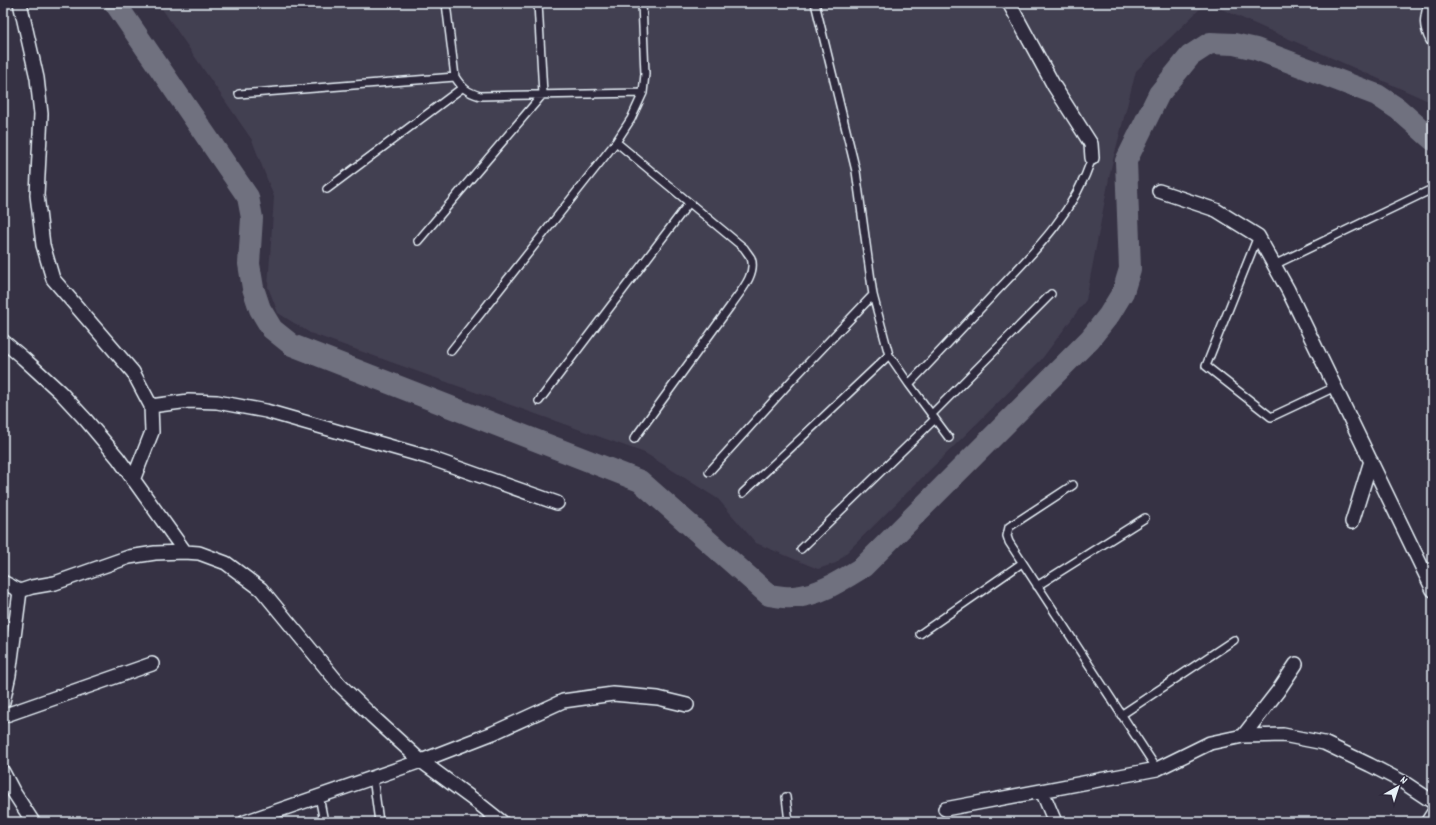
<svg xmlns="http://www.w3.org/2000/svg" width="1436" height="825" font-family="Dekko,sans-serif">
  <style>
    .built { fill: #433f51 }
    .lines { fill: none; stroke-linecap: round; stroke-linejoin: round }
    .river { stroke: #70717f; stroke-width: 22 }
    .service-casing { stroke: #e8f1f8; stroke-width: 10 }
    .minor-casing { stroke: #e8f1f8; stroke-width: 16 }
    .service { stroke: #2f2a3d; stroke-width: 7 }
    .minor { stroke: #2f2a3d; stroke-width: 13 }
  </style>
  <rect width="100%" height="100%" fill="#363244"/>
  <filter id="ink" filterUnits="userSpaceOnUse"><feTurbulence type="fractalNoise" baseFrequency=".025" numOctaves="2"/><feDisplacementMap in="SourceGraphic" scale="8" xChannelSelector="R" yChannelSelector="G"/><feConvolveMatrix kernelMatrix="1 2 1 2 8 2 1 2 1" color-interpolation-filters="sRGB"/></filter>
  <g filter="url(#ink)">
    <!-- built -->
    <path class="built" d="M158 3H1206L1136 71 1111 168 1086 300 1041 360 836 563 818 569 756 543 718 499 645 453 310 333 278 313 268 287 274 197 252 140Z
      M1208 3H1433V103Z"/>
    <g class="lines">
      <!-- river -->
      <path class="river" d="M115 3 248 197 252 218 249 264 253 288 260 309 272 329 292 345 640 481 769 595C777 596 786 598 794 597 820 595 842 580 863 567L1090 339 1109 315 1123 292 1130 269 1126 161 1159 94 1190 56 1210 43 1234 44 1256 49 1377 95 1398 109 1433 140"/>
      <defs>
        <path id="service" d="M446 3 455 77C462 88 467 92 480 96L643 93
          M815 3 856 171 873 295 889 355 909 384 949 438
          M239 94 455 77
          M616 142 744 248C746 251 749 255 751 258 757 274 740 292 732 304L634 439
          M327 189 462 88
          M1258 236 1206 366 1271 417 1335 387
          M418 241 543 94 538 3
          M1274 265 1428 191
          M451 351 616 142 631 119 643 93 645 74 642 3
          M909 384C937 355 965 325 993 295 1033 253 1073 215 1092 158
          M539 401 689 203
          M932 414 1051 294
          M709 472 793 379 873 295
          M1073 485 1009 527 1007 536 1009 542 1157 769
          M743 493 889 355
          M801 549 935 419
          M1037 586 1145 518
          M920 634 1022 563
          M1121 715 1234 640
          M373 777 379 822
          M319 796 324 822
          M786 797 789 822
          M1424 822 1433 808"/>
        <path id="minor" d="M20 3 37 78 41 114 37 195 43 245 53 279 133 372 151 406 152 432 133 480
          M1009 3 1054 86 1091 144 1092 158
          M1431 3C1427 19 1425 25 1433 40
          M1159 191 1216 210 1258 236 1288 290 1433 590
          M3 341 23 358 60 392 86 420 118 458 185 552
          M151 406 189 401 217 402 266 411 427 457 557 503
          M1352 522 1371 461
          M3 582 20 591 32 587 55 583 129 557 155 553 185 552 199 553 226 563 261 589 340 685 372 716 421 761 478 803 502 822
          M3 702 9 675 20 591
          M3 716 152 664
          M1243 736 1278 691 1296 664
          M3 772 13 791 33 822
          M1042 791 1055 822
          M945 809 1157 769 1210 743 1243 736 1283 735 1324 743 1370 765 1403 782 1433 802
          M245 822 421 761 493 733 563 701 613 694 658 698 687 705"/>
      </defs>
      <!-- service casing -->
      <use href="#service" class="service-casing"/>
      <!-- minor casing -->
      <use href="#minor" class="minor-casing"/>
      <!-- service -->
      <use href="#service" class="service"/>
      <!-- minor -->
      <use href="#minor" class="minor"/>
    </g>
  </g>
  <!-- margin -->
  <rect width="1436" height="825" fill="none" stroke="#2f2a3d" stroke-width="16"/>
  <rect x="8" y="8" width="1420" height="809" fill="none" stroke="#e8f1f8" stroke-width="1.5" filter="url(#ink)"/>
  <!-- north arrow -->
  <g transform="translate(1398 787) rotate(39)" stroke="#2f2a3d" stroke-width="3" paint-order="stroke">
  <path d="M0-3L7 15L0 10L-7 15Z" fill="#e8f1f8"/>
  <text y="-6" font-size="11" font-weight="bold" text-anchor="middle" fill="#e8f1f8">N</text>
  </g>
</svg>
